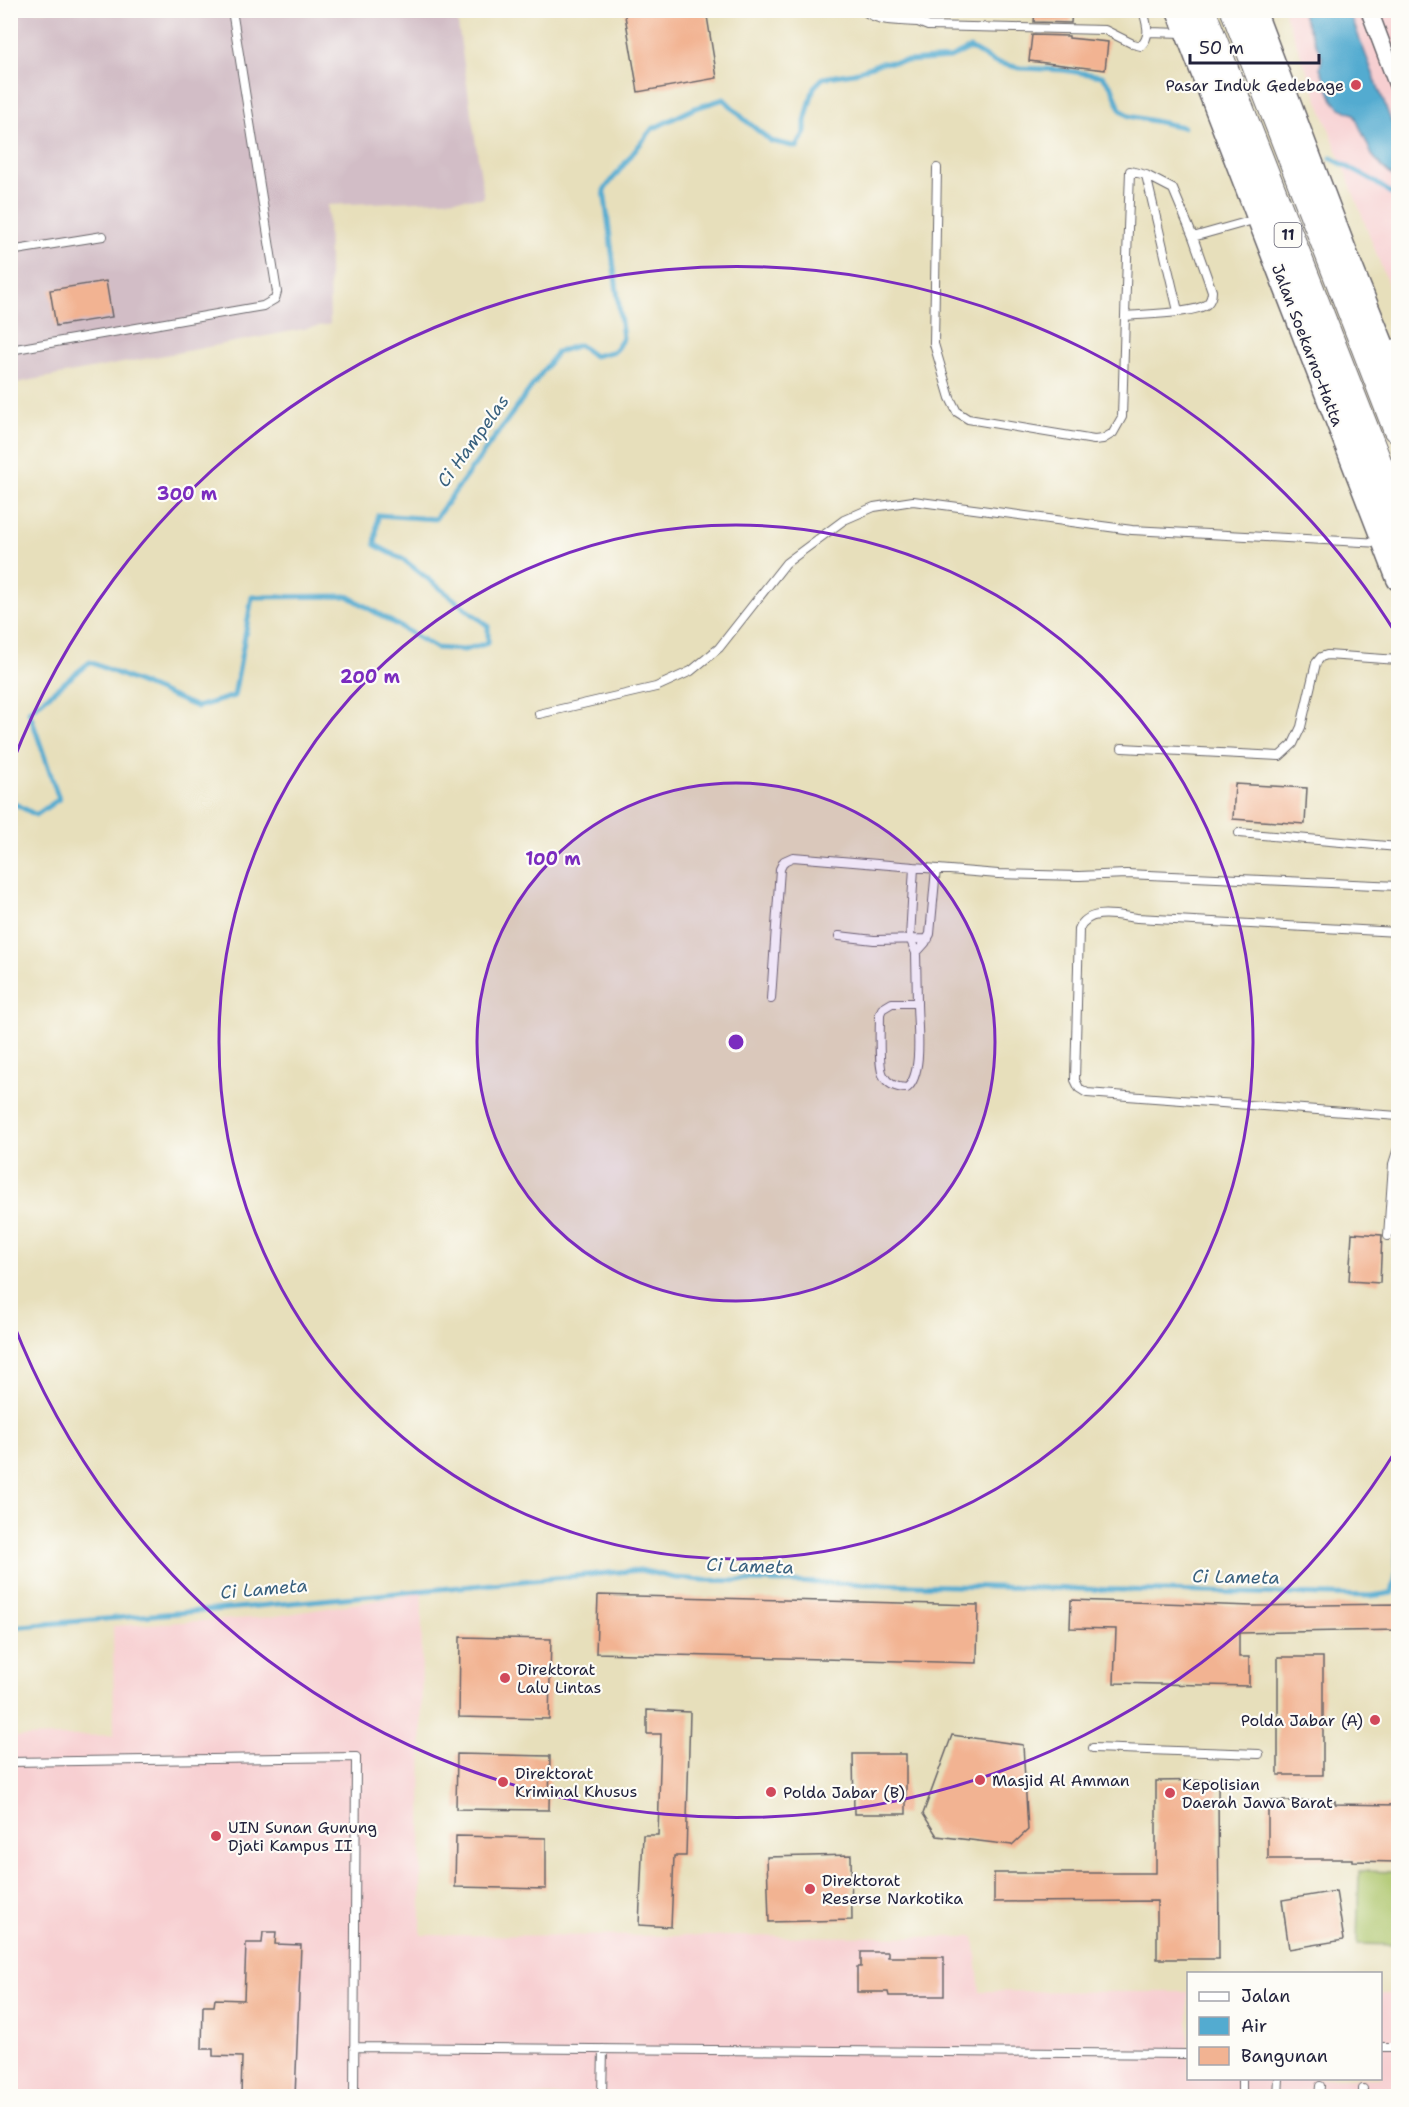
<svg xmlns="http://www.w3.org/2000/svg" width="1409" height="2107" font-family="'Shantell Sans',sans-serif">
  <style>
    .built { fill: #f7cfd1 }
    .industrial { fill: #d2bdc6 }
    .green { fill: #acc56a; stroke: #677452; stroke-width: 1.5 }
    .water { fill: #53abd0; stroke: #3a6686; stroke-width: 1.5 }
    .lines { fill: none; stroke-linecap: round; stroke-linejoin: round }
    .stream { stroke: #53abd0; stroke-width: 5 }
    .building { fill: #f2b392 }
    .lane-casing { stroke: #676468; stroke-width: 10 }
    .street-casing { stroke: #676468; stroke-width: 19 }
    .secondary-casing { stroke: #676468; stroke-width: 25 }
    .highway-casing { stroke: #676468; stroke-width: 32 }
    .lane { stroke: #fff; stroke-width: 8 }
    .street { stroke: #fff; stroke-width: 16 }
    .secondary { stroke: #fff; stroke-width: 22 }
    .highway { stroke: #fff; stroke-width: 30 }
    .ring { fill: none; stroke: #7b2cbf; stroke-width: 3 }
    .poi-dot { fill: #d1495b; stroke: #fdfcf7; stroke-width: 2 }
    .labels { text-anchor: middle; stroke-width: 4.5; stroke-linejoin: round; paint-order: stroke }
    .shield { fill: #fdfcf7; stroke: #646373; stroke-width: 1.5 }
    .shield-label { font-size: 15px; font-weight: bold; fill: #22223b }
    .poi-label { font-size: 16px; fill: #22223b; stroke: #fdfcf7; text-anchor: start }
    .street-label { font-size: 16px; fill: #22223b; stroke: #fdfcf7 }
    .water-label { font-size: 18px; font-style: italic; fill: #38607e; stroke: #fdfcf7 }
    .centre { fill: #7b2cbf; stroke: #fdfcf7; stroke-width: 3 }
    .ring-label { font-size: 18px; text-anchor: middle; font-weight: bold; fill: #7b2cbf; stroke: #fdfcf7; stroke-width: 4.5; stroke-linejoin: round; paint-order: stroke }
  </style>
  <rect width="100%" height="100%" fill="#fdfcf7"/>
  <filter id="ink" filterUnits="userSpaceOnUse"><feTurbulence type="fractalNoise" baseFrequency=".0167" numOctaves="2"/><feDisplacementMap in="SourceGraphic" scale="12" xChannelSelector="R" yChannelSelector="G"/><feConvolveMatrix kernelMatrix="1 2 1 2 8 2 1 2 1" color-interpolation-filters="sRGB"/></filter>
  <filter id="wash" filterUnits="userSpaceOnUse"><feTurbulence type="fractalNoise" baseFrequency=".008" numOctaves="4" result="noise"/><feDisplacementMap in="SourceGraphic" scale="24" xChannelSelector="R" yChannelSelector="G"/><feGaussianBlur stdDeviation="1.35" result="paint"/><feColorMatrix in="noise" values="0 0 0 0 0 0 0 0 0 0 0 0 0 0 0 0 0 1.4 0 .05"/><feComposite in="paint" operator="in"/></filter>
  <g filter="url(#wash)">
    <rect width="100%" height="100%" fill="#e7dfbb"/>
    <!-- built -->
    <path class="built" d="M1284 11H1398V287L1391 292Z
      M422 1593 421 1935 974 1937 980 1991 1188 1992V2078H1380L1381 1994H1398V2096H11L10 1737 114 1735 113 1626 270 1617Z"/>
    <!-- industrial -->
    <path class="industrial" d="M11 11H456L484 198 328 205 330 324 11 384Z"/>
    <!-- green -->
    <path class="green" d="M1359 1871 1398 1872V1945L1357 1944Z"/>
    <!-- water -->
    <path class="water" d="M1301 11H1349L1398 139V181L1382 167 1372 155 1354 114 1340 108 1333 100 1320 68 1322 57Z"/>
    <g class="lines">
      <!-- stream -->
      <path class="stream" d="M1331 158 1372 180 1398 198
        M1396 180 1398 185
        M10 801 36 815 59 799 29 711 90 662 197 707 234 696 252 597 348 596 436 648 464 650 488 643V626L404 560 375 545 378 515 435 519 557 352 579 345 594 356 615 351 623 338 604 190 652 129 695 108 724 99 745 120 771 141 797 147 805 132V121L814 87 823 78 854 73 880 63 950 58 970 48 994 62 1020 68 1063 70 1102 76 1112 87 1120 109 1129 116 1183 127
        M10 1627 247 1607 640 1570 675 1578 703 1580 1371 1596 1392 1593 1396 1576 1398 1495"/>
    </g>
    <g id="blocks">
      <!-- building -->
      <path class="building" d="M624 10H706L717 78 638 92Z
        M1035 10H1072L1071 23 1034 22Z
        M1032 35 1069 36V38L1108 42 1105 70 1029 61Z
        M106 281 112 317 56 326 50 290Z
        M1235 784 1307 788 1305 824 1233 819Z
        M1352 1233 1382 1235 1380 1283 1349 1281Z
        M598 1595 978 1605 977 1663 596 1653Z
        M1071 1600 1253 1606 1398 1604V1630L1239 1633V1657H1249V1686L1114 1683 1116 1629 1070 1628Z
        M460 1637 551 1639 549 1719 459 1717Z
        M1278 1657H1323V1775H1278Z
        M647 1710 690 1712 686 1856H674L671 1927 639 1925 643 1835H658L661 1734H647Z
        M952 1735 1023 1745 1028 1830 1012 1845 937 1836 923 1814Z
        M457 1754 550 1756 549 1810 456 1809Z
        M853 1754H906V1814H854Z
        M1218 1780 1219 1959H1157V1901L994 1902V1873H1156V1781Z
        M1268 1801H1335V1804L1398 1805V1862L1352 1861V1859H1268Z
        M456 1836 546 1838V1889L455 1887Z
        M851 1855 852 1920 769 1922 767 1857Z
        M1336 1891 1344 1940 1289 1949 1282 1900Z
        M263 1932H276L275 1944 301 1945 295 2097H241L242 2057 213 2056V2049H202L203 2006H214L215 1999 244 2000 246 1943H262Z
        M861 1952H888V1957H944V1996H889L888 1992H857V1967H861Z"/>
    </g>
  </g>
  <g filter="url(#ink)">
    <use href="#blocks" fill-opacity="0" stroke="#676468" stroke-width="1.5"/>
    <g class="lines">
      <defs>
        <path id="lane" d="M863 10C878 23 900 20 918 22
          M917 10 918 22 928 26 1105 30 1133 44 1141 46C1152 35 1146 23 1143 10
          M1148 32 1184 33
          M937 168 934 344 950 398 957 412 968 419 1094 440 1103 439 1113 433 1122 417 1125 316
          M1130 171 1146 175 1173 189 1193 237 1212 291C1212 296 1211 300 1207 304 1194 314 1143 314 1125 316Z
          M1146 175 1178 311
          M1193 237 1257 219
          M10 251 103 236
          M1385 348 1398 342
          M10 350 263 306 275 299 277 292 232 10
          M539 714 656 687 691 671 719 648 786 563 844 520 874 507 913 501 1132 530 1381 543
          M1122 748 1280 756 1293 744 1301 727 1316 663 1321 657 1327 655 1398 660
          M1239 833 1398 847
          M914 867 910 938 916 953 917 1003
          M1398 932 1137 918C1119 916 1088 907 1079 929L1075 1080 1079 1088 1087 1093 1398 1116
          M839 936 874 940 928 939
          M916 953 925 943 930 934 936 869
          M771 999 780 869 784 861 793 857 998 874 1079 876 1126 874 1398 886
          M892 1003H917C917 1024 924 1074 907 1088 897 1088 888 1085 883 1075 878 1066 880 1027 880 1014L882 1009Z
          M1388 1236 1393 1164 1398 1148
          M1093 1748 1259 1754
          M10 1762 356 1757 354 2096
          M354 2047 1188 2054
          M1380 2047H1398
          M1242 2078V2096
          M602 2096 603 2049
          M1278 2096 1279 2078
          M1319 2096 1320 2086
          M1363 2096V2089"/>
        <path id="street" d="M1369 10 1398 87"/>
        <path id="secondary" d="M1178 10 1398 579
          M1254 10 1352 269 1398 383"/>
        <path id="highway" d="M1200 10 1398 518
          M1236 10 1398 428"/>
      </defs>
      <!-- lane casing -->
      <use href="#lane" class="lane-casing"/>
      <!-- street casing -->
      <use href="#street" class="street-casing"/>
      <!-- secondary casing -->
      <use href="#secondary" class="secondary-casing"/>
      <!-- highway casing -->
      <use href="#highway" class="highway-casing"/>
      <!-- lane -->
      <use href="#lane" class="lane"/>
      <!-- street -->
      <use href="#street" class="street"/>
      <!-- secondary -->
      <use href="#secondary" class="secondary"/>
      <!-- highway -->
      <use href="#highway" class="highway"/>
    </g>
  </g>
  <!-- distance rings -->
  <circle cx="736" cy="1042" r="259" fill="#7b2cbf" fill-opacity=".12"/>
  <g class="ring">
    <circle cx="736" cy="1042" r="259"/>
    <circle cx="736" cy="1042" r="517"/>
    <path d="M1398 1447A776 776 0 0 1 12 1320M12 764A776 776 0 0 1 1398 637"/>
  </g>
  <!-- markers -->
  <g class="poi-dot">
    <circle cx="1356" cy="85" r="6"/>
    <circle cx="505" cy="1678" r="6"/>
    <circle cx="1375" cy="1720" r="6"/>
    <circle cx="980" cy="1780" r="6"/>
    <circle cx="503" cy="1782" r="6"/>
    <circle cx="771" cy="1792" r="6"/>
    <circle cx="1170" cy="1793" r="6"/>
    <circle cx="216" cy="1836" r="6"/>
    <circle cx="810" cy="1889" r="6"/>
  </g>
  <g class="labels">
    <!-- shield labels -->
    <rect class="shield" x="1274.5" y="223" width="27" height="24" rx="4.5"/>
    <g class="shield-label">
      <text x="1288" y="240">11</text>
    </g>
    <!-- poi labels -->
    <g class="poi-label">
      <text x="1344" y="91" text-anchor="end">Pasar Induk Gedebage</text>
      <text x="517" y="1675">Direktorat<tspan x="517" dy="18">Lalu Lintas</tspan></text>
      <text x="1363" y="1726" text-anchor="end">Polda Jabar (A)</text>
      <text x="515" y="1779">Direktorat<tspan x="515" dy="18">Kriminal Khusus</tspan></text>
      <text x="992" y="1786">Masjid Al Amman</text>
      <text x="1182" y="1790">Kepolisian<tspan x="1182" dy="18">Daerah Jawa Barat</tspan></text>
      <text x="783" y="1798">Polda Jabar (B)</text>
      <text x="228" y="1833">UIN Sunan Gunung<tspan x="228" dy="18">Djati Kampus II</tspan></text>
      <text x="822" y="1886">Direktorat<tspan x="822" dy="18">Reserse Narkotika</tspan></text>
    </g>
    <!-- street labels -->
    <g class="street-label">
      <text transform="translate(1308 345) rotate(69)" y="6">Jalan Soekarno-Hatta</text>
    </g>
    <!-- water labels -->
    <g class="water-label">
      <text transform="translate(473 441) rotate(-54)" y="6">Ci Hampelas</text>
      <text transform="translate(750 1566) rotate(2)" y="6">Ci Lameta</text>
      <text transform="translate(1236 1577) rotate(1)" y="6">Ci Lameta</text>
      <text transform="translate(264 1589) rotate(-5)" y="6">Ci Lameta</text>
    </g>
  </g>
  <circle cx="736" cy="1042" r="9" class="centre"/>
  <g class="ring-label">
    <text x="187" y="500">300 m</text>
    <text x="370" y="683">200 m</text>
    <text x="553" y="865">100 m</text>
  </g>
  <!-- margin -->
  <rect width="1409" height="2107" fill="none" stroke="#fdfcf7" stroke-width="36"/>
  <!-- legend -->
  <rect x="1187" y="1972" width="195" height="108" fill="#fdfcf7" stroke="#a5a5ac" stroke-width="1.5"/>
  <rect x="1199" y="1992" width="30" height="9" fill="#ffffff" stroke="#a5a5ac" stroke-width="1.5"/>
  <text x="1241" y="2002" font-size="18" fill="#22223b">Jalan</text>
  <rect x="1199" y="2017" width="30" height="18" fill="#53abd0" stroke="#a5a5ac" stroke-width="1.5"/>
  <text x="1241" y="2032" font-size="18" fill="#22223b">Air</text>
  <rect x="1199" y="2047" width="30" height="18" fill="#f2b392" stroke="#a5a5ac" stroke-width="1.5"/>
  <text x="1241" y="2062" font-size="18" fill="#22223b">Bangunan</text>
  <!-- scale -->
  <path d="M1190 54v9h129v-9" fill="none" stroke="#22223b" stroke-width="3"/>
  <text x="1199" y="54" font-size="18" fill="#22223b" stroke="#fdfcf7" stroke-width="4.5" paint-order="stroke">50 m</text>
</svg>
